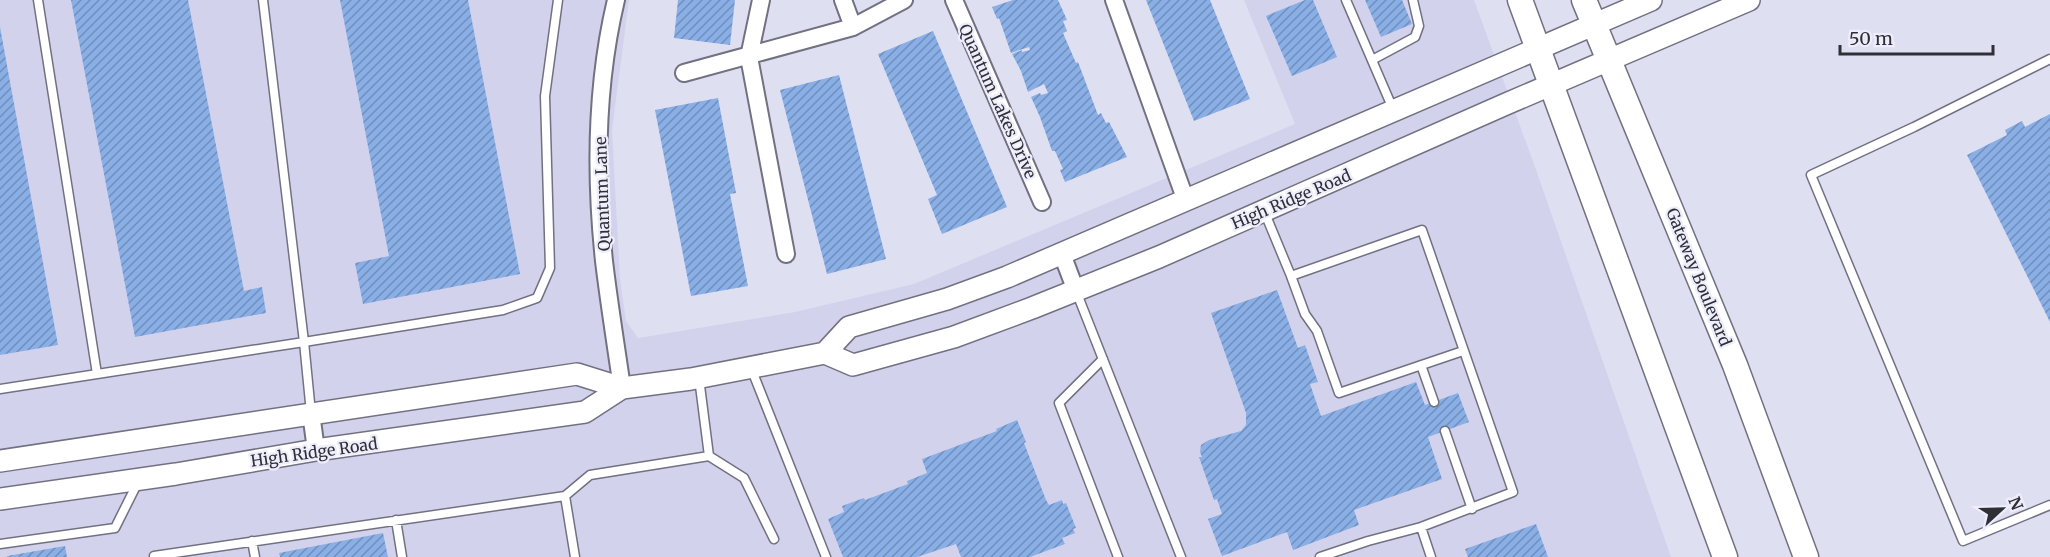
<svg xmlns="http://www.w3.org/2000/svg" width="2050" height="557" font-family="Merriweather,serif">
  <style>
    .built { fill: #d2d2ec }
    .building { fill: url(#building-hatch) }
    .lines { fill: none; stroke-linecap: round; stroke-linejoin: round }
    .service-casing { stroke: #717182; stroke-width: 11 }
    .minor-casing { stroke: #717182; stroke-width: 20 }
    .tertiary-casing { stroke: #717182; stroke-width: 24 }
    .secondary-casing { stroke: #717182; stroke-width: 27 }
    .service { stroke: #fff; stroke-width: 8 }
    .minor { stroke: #fff; stroke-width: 16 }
    .tertiary { stroke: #fff; stroke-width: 21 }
    .secondary { stroke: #fff; stroke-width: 24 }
    .labels { text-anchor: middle; stroke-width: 4.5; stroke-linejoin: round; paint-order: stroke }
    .street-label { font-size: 16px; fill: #2f2f36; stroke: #ededfc }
  </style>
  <defs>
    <pattern id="building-hatch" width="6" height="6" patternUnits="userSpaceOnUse" patternTransform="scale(1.5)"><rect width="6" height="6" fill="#89afe6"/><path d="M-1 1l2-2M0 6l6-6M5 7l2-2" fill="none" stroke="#708fbb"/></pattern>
  </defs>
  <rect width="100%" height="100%" fill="#dfdff2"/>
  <!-- built -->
  <path class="built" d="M0 0H629L612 130 620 279 626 321 638 338 795 312 914 284 1295 124 1244 0H1474L1534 164 1671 557H0Z"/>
  <!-- building -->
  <path class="building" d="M71 0H188L244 291 262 287 266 313 135 337Z
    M340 0H468L520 274 363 304 355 263 389 256Z
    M678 0H735L730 45 674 38Z
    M1013 0H1058L1067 20 1063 21 1067 31 1063 33 1076 63 1078 62 1098 115 1101 113 1106 123 1109 122 1127 157 1065 182 1060 170 1063 169 1055 151H1052L1040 117 1031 97 1040 93 1041 95 1048 93 1044 84 1028 92 1021 71 1012 54 1022 50V52L1030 50 1029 47 1011 53 999 18 997 19 992 7Z
    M1146 0H1210L1250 99 1194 121Z
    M1305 0H1313L1337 57 1292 76 1266 16Z
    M1365 0H1402L1412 24 1381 37Z
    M0 27 58 345 0 355Z
    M933 31 1007 207 942 234 928 199 937 195 878 54Z
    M839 75 886 259 827 274 780 90Z
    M718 98 736 193 730 194 748 286 691 296 655 110Z
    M2050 114V322L1967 155 2007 135 2005 130 2022 121 2025 127Z
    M1277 290 1298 348 1305 345 1318 382 1310 384 1321 416 1416 382 1425 405 1458 393 1469 422 1428 437 1442 479 1354 510 1359 525 1293 550 1287 532 1222 556 1208 519 1222 514 1217 499 1214 500 1199 457H1202L1200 452 1201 445 1209 440 1241 431 1246 425V413L1211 313Z
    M1017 420 1026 442 1024 443 1046 500 1049 505 1062 500 1063 504 1066 503 1076 528 1073 529 1075 533 1062 538 1065 544 1030 557H961L956 544 917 557H843L828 519 844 512 842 506 864 498 865 500 908 484 907 481 927 473 922 459 997 431 996 429Z
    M1536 524 1548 557H1468L1465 549Z
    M383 533 388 557H280L279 553Z
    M65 546 67 557H7V556Z"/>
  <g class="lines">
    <defs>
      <path id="service" d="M38 0 97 374
        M263 0 304 342 503 310 537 298 550 268 545 96 558 0
        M1346 0 1393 109
        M2050 59 1914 127 1811 175 1963 541 2050 505
        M1372 60 1415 37 1419 26 1413 0
        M1264 211 1291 276 1422 230 1513 492 1421 527 1368 541 1320 557
        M1291 276 1305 314 1317 331 1339 393 1463 351
        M1076 291 1181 557
        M1103 359 1059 403 1118 557
        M1421 365 1434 402
        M751 368 826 557
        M0 389 304 342 311 413
        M1445 431 1472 509
        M709 456 744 478 774 539
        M565 496 590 475 709 456 699 378
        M396 520 402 557
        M1421 527 1431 557
        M252 541 255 557
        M0 544 115 528 138 482
        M154 556 565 496 575 557"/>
      <path id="minor" d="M616 0C596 84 595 176 604 261 609 303 616 346 622 388
        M761 0 749 57 786 254
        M843 0 853 27
        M954 0 1042 202
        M1114 0 1186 201
        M684 73 853 27 904 0
        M1062 254 1076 291
        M311 413 316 450"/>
      <path id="tertiary" d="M825 353 849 327 947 299 1007 277 1651 0
        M0 461 577 374 622 388 691 379 825 353 853 365 954 337 1032 308 1159 257 1506 104 1749 0
        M0 499 176 474 316 450 585 412 622 388"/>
      <path id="secondary" d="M1520 0 1725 557
        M1584 0 1735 365 1806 557"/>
    </defs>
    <!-- service casing -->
    <use href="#service" class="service-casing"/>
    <!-- minor casing -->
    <use href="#minor" class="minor-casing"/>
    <!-- tertiary casing -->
    <use href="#tertiary" class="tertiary-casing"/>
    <!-- secondary casing -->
    <use href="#secondary" class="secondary-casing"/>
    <!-- service -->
    <use href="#service" class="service"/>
    <!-- minor -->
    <use href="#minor" class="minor"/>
    <!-- tertiary -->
    <use href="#tertiary" class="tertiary"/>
    <!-- secondary -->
    <use href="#secondary" class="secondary"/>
  </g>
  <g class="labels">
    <!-- street labels -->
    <g class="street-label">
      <text transform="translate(998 101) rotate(66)" y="6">Quantum Lakes Drive</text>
      <text transform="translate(602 194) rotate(-92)" y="6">Quantum Lane</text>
      <text transform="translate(1291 199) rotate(-23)" y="6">High Ridge Road</text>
      <text transform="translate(1699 277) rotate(68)" y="6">Gateway Boulevard</text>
      <text transform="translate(314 452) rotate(-8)" y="6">High Ridge Road</text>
    </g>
  </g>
  <!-- north arrow -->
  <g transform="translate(2002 509) rotate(68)" stroke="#ededfc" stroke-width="4.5" paint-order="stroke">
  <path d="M0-4.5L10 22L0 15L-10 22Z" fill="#2f2f36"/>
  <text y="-9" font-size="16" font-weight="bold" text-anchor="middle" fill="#2f2f36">N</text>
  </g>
  <!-- scale -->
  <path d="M1840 45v9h153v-9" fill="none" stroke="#2f2f36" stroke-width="3"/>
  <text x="1849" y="45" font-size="18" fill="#2f2f36" stroke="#ededfc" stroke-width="4.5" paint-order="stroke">50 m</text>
</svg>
